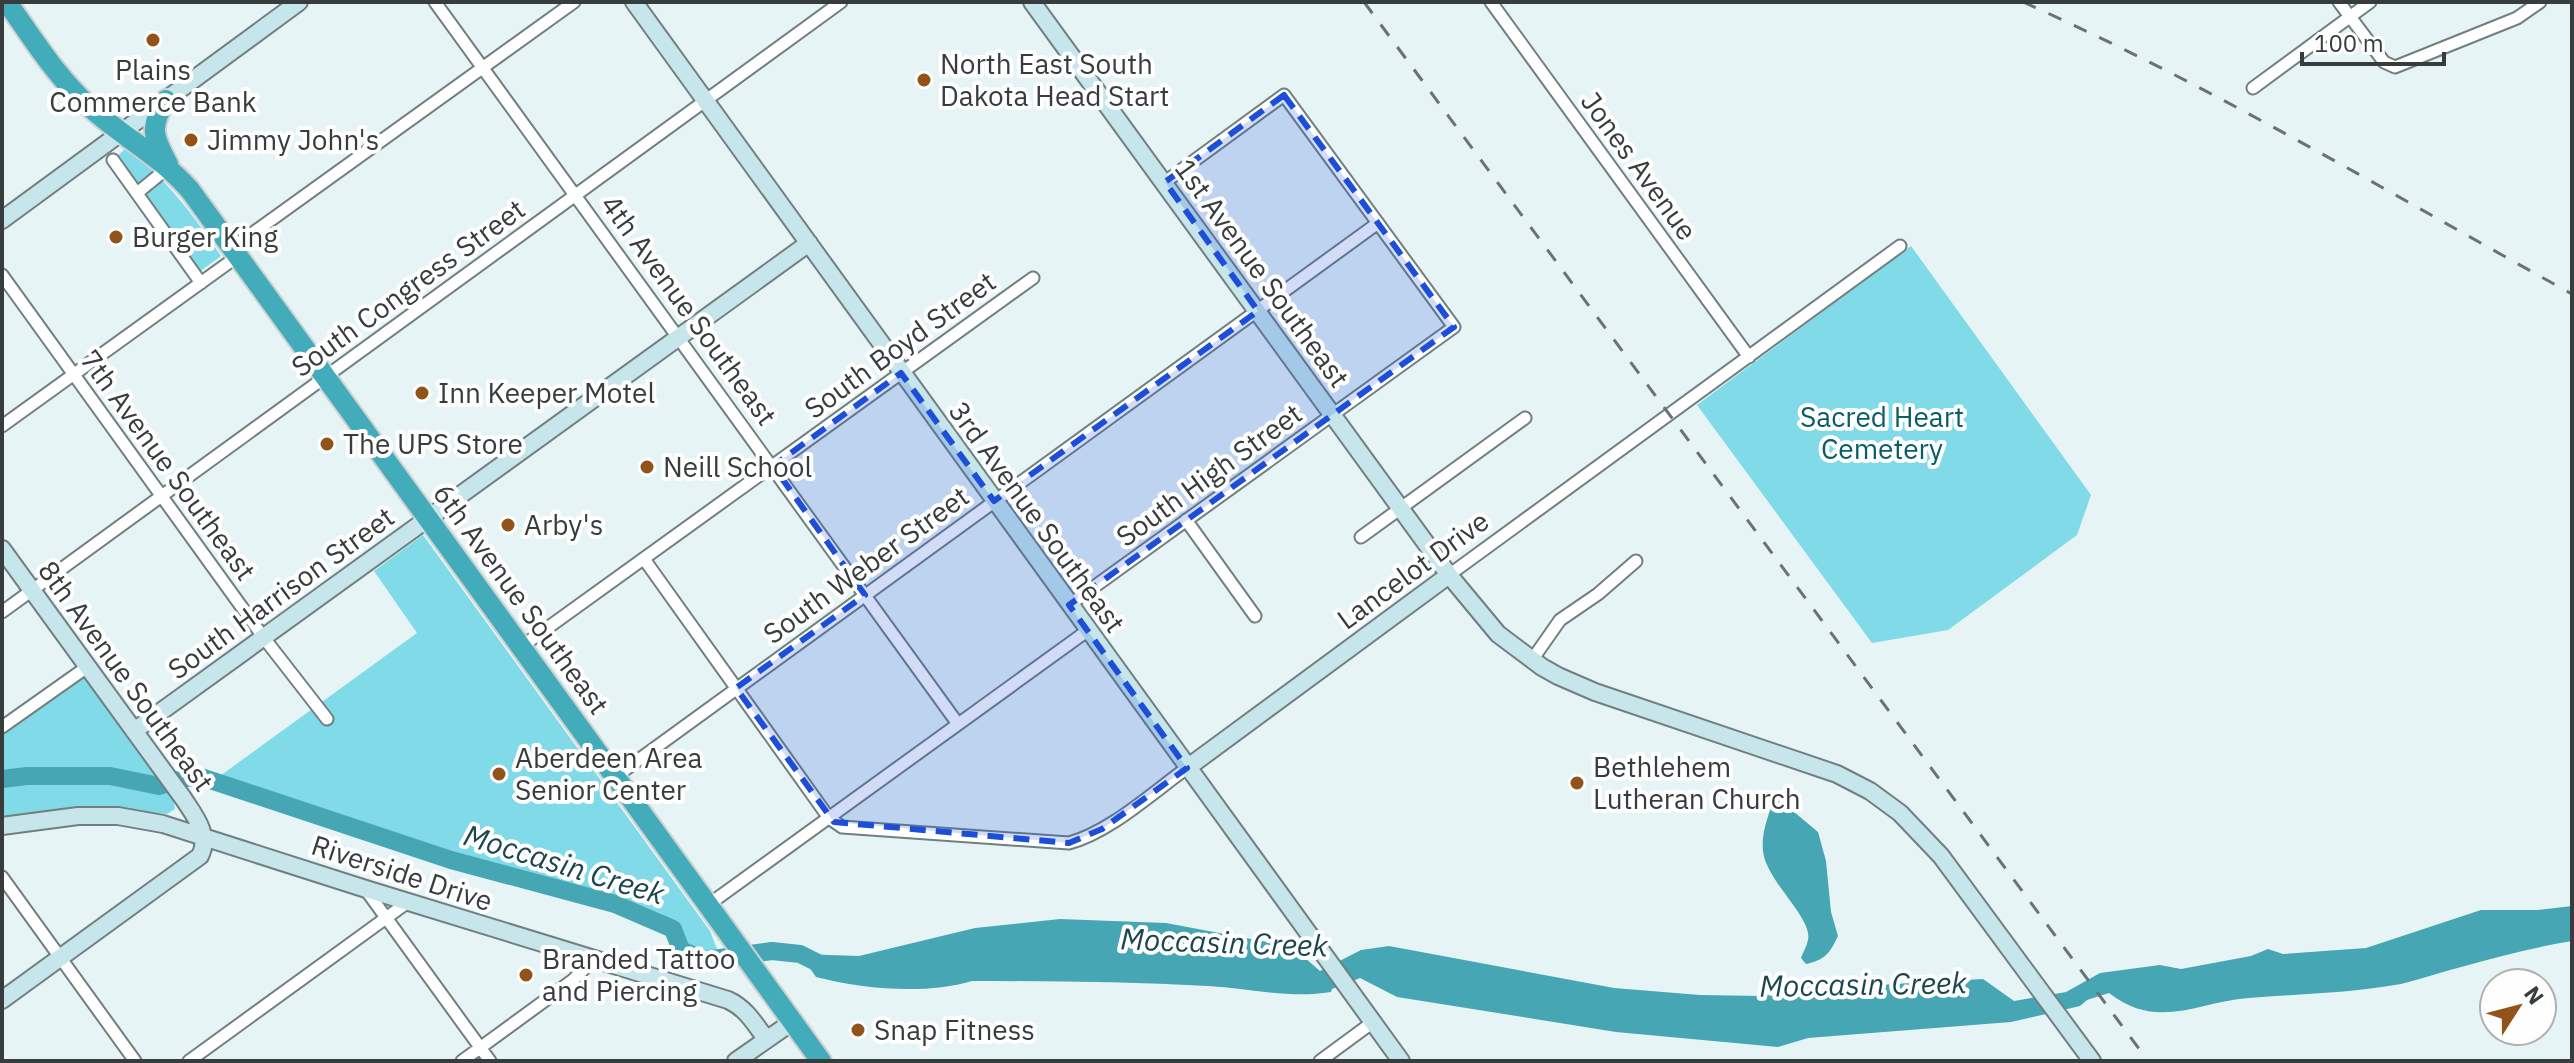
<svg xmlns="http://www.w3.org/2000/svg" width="2574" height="1063" font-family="'IBM Plex Sans',sans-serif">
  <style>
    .green { fill: #80dae7 }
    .water { fill: #46a6b4 }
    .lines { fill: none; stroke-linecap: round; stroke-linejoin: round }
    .river { stroke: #46a6b4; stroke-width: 18 }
    .street-casing { stroke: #717f81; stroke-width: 15 }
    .secondary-casing { stroke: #717f81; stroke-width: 20 }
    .highway-casing { stroke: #cfd0d0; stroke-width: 24 }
    .street { stroke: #fff; stroke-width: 11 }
    .secondary { stroke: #c6e6eb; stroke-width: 16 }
    .highway { stroke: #42acbb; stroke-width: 20 }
    .rail { stroke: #6a7273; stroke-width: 3; stroke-dasharray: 14 14; stroke-linecap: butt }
    .marked { fill: #1d4ed8; fill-opacity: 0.2; stroke: #1d4ed8; stroke-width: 6; stroke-dasharray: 16 10; stroke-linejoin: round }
    .poi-dot { fill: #92531a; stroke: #fefefe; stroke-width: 3 }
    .labels { text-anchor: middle; stroke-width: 8; stroke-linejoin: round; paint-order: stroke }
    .poi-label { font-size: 28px; fill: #373d3d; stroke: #fefefe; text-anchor: start }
    .street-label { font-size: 28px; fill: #373d3d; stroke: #fefefe }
    .park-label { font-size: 28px; fill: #0a5d67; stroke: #fefefe }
    .water-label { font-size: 30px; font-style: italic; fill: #1b464c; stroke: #fefefe }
  </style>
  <rect width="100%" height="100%" fill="#e6f4f6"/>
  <!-- green -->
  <path class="green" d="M125 149C166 177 193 215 221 256L195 275 113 160Z
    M1911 246 2091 495 2077 535 1948 630 1872 643 1697 405Z
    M423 535 710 931 720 957 705 960 681 950 673 929 615 904 451 860 213 781 417 633 374 571Z
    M85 677 174 800 175 809 167 814 120 811 2 820V736Z"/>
  <!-- water -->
  <path class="water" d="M1775 796 1818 832 1826 861 1831 912 1838 936C1830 953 1825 960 1806 964L1801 958C1803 952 1807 946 1808 940 1813 918 1766 881 1763 851 1761 832 1769 814 1775 796Z
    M2572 906V941C2536 947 2500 956 2465 966 2444 971 2422 979 2401 984 2351 993 2300 994 2249 998 2197 1002 2158 1031 2109 993L2087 1000 2080 1006 2011 1022 1808 1038 1778 1047 1616 1032 1397 997 1360 978 1332 989 1331 992C1288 999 1250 988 1208 986 1129 982 1051 981 972 981 925 995 863 989 816 977L800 954 859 956 975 928 1060 919 1166 923 1267 942 1305 958 1320 971 1361 950 1389 946 1614 988 1700 995 1762 996 1811 981 1813 987 1824 988 1983 979 2014 1001 2066 992 2100 973 2160 965 2181 969 2251 956 2268 949 2283 954 2366 948 2481 910H2538Z"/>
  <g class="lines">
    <!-- river -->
    <path class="river" d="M2 779 27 776H110L159 786 185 778 201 777 451 860 615 904 673 929 681 950 705 960 772 951 800 954 822 965"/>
    <defs>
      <path id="street" d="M435 2 958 724
        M1491 2 1749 357
        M2339 2 2384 62 2395 67 2517 18 2540 2
        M2253 88 2370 2
        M113 160 201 283
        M137 193 169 167
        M232 248 574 2
        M2 275 264 638 327 719
        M2 426 238 256
        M1186 520 1255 616
        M1361 537 1525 418
        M644 559 829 818 842 827 1069 843C1110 832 1152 793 1187 768
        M1449 575 1900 246
        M1069 605 1454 327 1284 95 1165 182
        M2 612 841 2
        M521 647 1033 278
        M1532 660 1560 620 1598 594 1636 561
        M2 727 87 667
        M615 777 1378 223
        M2 877 135 1061
        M366 890 490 1061
        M708 905 1087 631
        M189 1061 408 902
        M462 1061 573 980 593 960
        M1320 1061 1373 1022"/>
      <path id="secondary" d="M634 2 1401 1061
        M1032 2 1449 575 1498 634 1542 667 1558 676 1595 692 1837 774 1870 791 1900 813 1941 856 2092 1061
        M2 220 299 2
        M2 549 183 798C194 815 211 835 200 856L2 1000
        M134 731 809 243
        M1187 768 1449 575
        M2 826 78 816H118L163 824 366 889 728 1000C746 1008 755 1024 766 1039
        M736 1061 792 1022"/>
      <path id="highway" d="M7 2C33 39 57 78 91 108 124 138 159 155 190 190L821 1061
        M166 100C149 126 153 137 168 164"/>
    </defs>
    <!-- street casing -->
    <use href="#street" class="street-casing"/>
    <!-- secondary casing -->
    <use href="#secondary" class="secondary-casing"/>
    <!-- highway casing -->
    <use href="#highway" class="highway-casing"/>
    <!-- street -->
    <use href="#street" class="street"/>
    <!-- secondary -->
    <use href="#secondary" class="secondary"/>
    <!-- highway -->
    <use href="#highway" class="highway"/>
    <!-- rail -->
    <path class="rail" d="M1364 2 2148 1061
      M2023 2C2212 86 2391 194 2572 294"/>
  </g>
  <!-- marked area -->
  <path class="marked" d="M1284 95 1454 327 1069 605 1187 768 1102 829 1069 843 834 822 736 688 865 595 773 466 901 373 994 501 1258 311 1165 182Z"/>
  <!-- markers -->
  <g class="poi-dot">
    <circle cx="153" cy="40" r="8"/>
    <circle cx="924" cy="80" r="8"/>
    <circle cx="191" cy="140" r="8"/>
    <circle cx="116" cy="237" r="8"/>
    <circle cx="422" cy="393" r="8"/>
    <circle cx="327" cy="444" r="8"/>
    <circle cx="647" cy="467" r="8"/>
    <circle cx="508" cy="525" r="8"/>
    <circle cx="499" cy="774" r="8"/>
    <circle cx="1577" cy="783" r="8"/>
    <circle cx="526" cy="975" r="8"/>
    <circle cx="858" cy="1030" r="8"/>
  </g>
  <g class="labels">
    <!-- poi labels -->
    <g class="poi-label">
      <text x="940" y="74">North East South<tspan x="940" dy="32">Dakota Head Start</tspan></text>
      <text x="153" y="80" text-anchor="middle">Plains<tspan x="153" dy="32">Commerce Bank</tspan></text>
      <text x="207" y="150">Jimmy John's</text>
      <text x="132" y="247">Burger King</text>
      <text x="438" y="403">Inn Keeper Motel</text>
      <text x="343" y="454">The UPS Store</text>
      <text x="663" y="477">Neill School</text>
      <text x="524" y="535">Arby's</text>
      <text x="515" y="768">Aberdeen Area<tspan x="515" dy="32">Senior Center</tspan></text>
      <text x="1593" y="777">Bethlehem<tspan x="1593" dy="32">Lutheran Church</tspan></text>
      <text x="542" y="969">Branded Tattoo<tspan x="542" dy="32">and Piercing</tspan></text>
      <text x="874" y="1040">Snap Fitness</text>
    </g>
    <!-- street labels -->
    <g class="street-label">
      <text transform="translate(1639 166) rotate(54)" y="10">Jones Avenue</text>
      <text transform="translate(1262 273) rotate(54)" y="10">1st Avenue Southeast</text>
      <text transform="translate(408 288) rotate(-36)" y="10">South Congress Street</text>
      <text transform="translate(689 310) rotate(54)" y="10">4th Avenue Southeast</text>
      <text transform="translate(900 345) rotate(-36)" y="10">South Boyd Street</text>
      <text transform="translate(168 465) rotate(54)" y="10">7th Avenue Southeast</text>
      <text transform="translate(1209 475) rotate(-36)" y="10">South High Street</text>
      <text transform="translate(1037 517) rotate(54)" y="10">3rd Avenue Southeast</text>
      <text transform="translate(866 565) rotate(-36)" y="10">South Weber Street</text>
      <text transform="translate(1413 570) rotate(-36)" y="10">Lancelot Drive</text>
      <text transform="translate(281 593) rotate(-36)" y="10">South Harrison Street</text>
      <text transform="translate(521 599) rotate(54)" y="10">6th Avenue Southeast</text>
      <text transform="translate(126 676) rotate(54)" y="10">8th Avenue Southeast</text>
      <text transform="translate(402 873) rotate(18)" y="10">Riverside Drive</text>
    </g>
    <!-- park labels -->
    <g class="park-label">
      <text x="1882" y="427">Sacred Heart<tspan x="1882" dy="32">Cemetery</tspan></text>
    </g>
    <!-- water labels -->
    <g class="water-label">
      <text transform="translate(564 865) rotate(17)" y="10">Moccasin Creek</text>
      <text transform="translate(1224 943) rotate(2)" y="10">Moccasin Creek</text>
      <text transform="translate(1863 985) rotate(-1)" y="10">Moccasin Creek</text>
    </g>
  </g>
  <!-- border -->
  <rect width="2574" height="1063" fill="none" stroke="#373d3d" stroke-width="8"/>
  <!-- north arrow -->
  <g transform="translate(2518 1007) rotate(54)"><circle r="38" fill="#fefefe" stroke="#aeb1b1" stroke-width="2"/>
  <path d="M0-6L14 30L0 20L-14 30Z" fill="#92531a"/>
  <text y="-12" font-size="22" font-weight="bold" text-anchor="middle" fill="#373d3d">N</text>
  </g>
  <!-- scale -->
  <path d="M2302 52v12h142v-12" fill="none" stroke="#373d3d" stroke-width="4"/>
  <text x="2314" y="52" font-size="24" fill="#373d3d" stroke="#fefefe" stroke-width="6" paint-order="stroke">100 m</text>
</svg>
